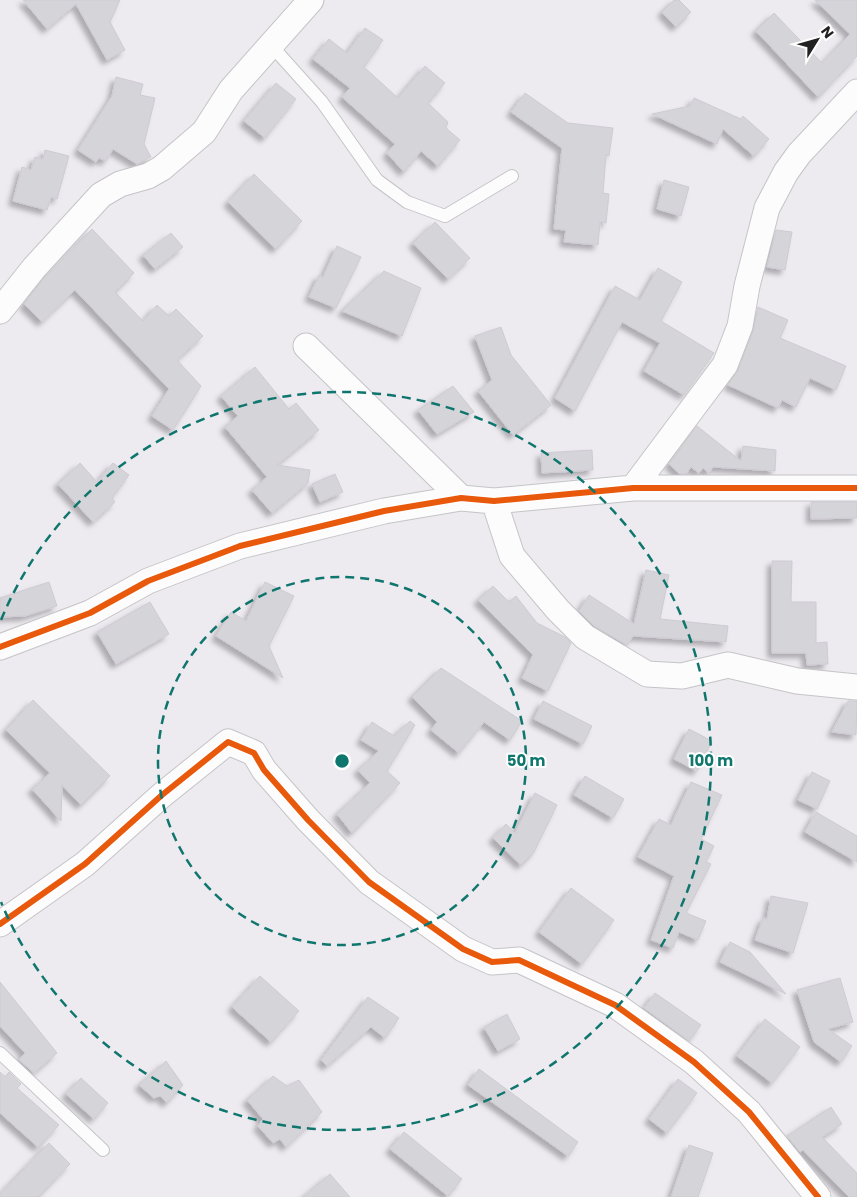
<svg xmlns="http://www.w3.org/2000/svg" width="857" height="1197" font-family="Poppins,sans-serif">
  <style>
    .building { fill: #d5d4d8; stroke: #cecbd3; filter: url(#shadow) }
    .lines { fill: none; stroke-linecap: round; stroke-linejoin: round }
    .lane-casing { stroke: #c5c4c7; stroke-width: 14 }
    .street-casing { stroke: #c5c4c7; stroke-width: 27 }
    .lane { stroke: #fcfcfd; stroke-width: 12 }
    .street { stroke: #fcfcfd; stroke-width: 25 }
    .cycleway-casing { stroke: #fff; stroke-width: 9 }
    .cycleway { stroke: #e8590c; stroke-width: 6 }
    .ring { fill: none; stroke: #0f766e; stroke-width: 2.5; stroke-dasharray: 9 6 }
    .centre { fill: #0f766e; stroke: #fff; stroke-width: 2.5 }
    .ring-label { font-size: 15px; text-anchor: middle; font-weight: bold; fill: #0f766e; stroke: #fff; stroke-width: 4; stroke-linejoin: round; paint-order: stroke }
  </style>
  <defs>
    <filter id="shadow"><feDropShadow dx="-4.5" dy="4.5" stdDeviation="2.5" flood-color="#0004"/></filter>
  </defs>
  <rect width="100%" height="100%" fill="#edeaf0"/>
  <!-- building -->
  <path class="building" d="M23 0H120L110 22 125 50 107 60 76 4 47 29Z
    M674 0H679L691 12 676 27 662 12Z
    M815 0H857V56L818 97 756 31 774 13 822 63 850 34Z
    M365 28 383 40 364 67 398 98 425 66 445 83 428 103 448 122 446 128 460 140 438 166 421 151 404 172 387 153 395 144 342 97 350 88 313 59 329 39 347 53Z
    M116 77 143 84 140 95 155 98 144 144 151 157 137 164 113 149 106 161 99 158 96 162 78 150 112 96Z
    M276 83 296 99 265 138 244 121Z
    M525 93 568 123 613 128 609 156 606 155 603 193 609 194 606 223 600 222 598 245 564 242 566 230 554 229 562 148 511 112Z
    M694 98 741 119 743 116 769 139 754 156 723 129 717 144 652 114 690 106Z
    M45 150 69 156 57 199 51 197 47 210 13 201 22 167 31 170 35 157 43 159Z
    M254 174 302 221 276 249 228 202Z
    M664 180 689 187 681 216 657 209Z
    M435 222 470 258 448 279 413 243Z
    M92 229 134 273 115 292 143 321 157 305 169 316 176 309 203 336 177 360 201 386 173 430 152 416 169 389 75 290 42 322 24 304 45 277Z
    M776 230 792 232 785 270 767 267Z
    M171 233 183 247 155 269 143 255Z
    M337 246 361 257 336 308 309 297 319 275 323 277Z
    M658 268 682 282 661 321 714 353 684 395 644 371 660 343 622 322 575 411 555 398 615 286 640 300Z
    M384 271 421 288 402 336 342 311Z
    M758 307 788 320 780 338 846 366 836 390 810 378 796 407 782 400 778 408 728 385 738 370 753 331Z
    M501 327 511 355 551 405 513 435 478 391 492 380 475 336Z
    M255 367 289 409 296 403 319 430 277 465 310 470 308 483 272 513 252 490 267 477 225 427 238 416 221 396Z
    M453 386 474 412 437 434 418 410Z
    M697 426 741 461 743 446 776 450 775 471 713 467 709 473 703 468 699 473 691 467 686 474H680L669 464Z
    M592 450 593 470 542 473 541 453Z
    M80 463 97 482 113 463 129 475 112 498 115 502 93 522 58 484Z
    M335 474 343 492 320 502 312 484Z
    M811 502H857V518L811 519Z
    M772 561H792L791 602H816V643L827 642 828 664 807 665 806 653H772Z
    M646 570 669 575 660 619 728 626 726 642 633 636 627 645 594 626 579 611 589 595 634 624Z
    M49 582 57 606 25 616 0 617V598Z
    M265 582 294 596 269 646 283 678 216 636 231 612 246 621Z
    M493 586 509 602 516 596 537 623 565 637 571 643 548 691 522 678 533 655 478 600Z
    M150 602 169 634 116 664 97 632Z
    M441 668 522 721 510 740 484 722 459 753 431 730 437 722 412 697Z
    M33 700 110 776 81 805 62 785 61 821 32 789 50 773 6 730Z
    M543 701 592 726 583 744 534 719Z
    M848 701H857L856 735 832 732Z
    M410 721 415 725 387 771 400 783 352 833 337 814 370 783 358 770 379 751 361 740 372 722 394 736Z
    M689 729 712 741 697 771 674 759Z
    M812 772 830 781 817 809 798 800Z
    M585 776 624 799 613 818 574 795Z
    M691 782 722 795 701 839 714 846 706 862 711 864 686 913 706 921 698 940 679 932 673 948 651 940 674 876 638 857 659 819 671 825Z
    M535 793 557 805 534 852 521 865 493 838 506 824 515 833Z
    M816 812 857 836V862L805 832Z
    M571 888 614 920 582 964 539 932Z
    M771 896 808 903 793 953 755 940 763 918 767 919Z
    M730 942 750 952 786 994 720 962Z
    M260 976 299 1011 271 1042 232 1007Z
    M840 978 853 1022 828 1029 852 1046 841 1062 814 1042 797 990Z
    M0 982 57 1053 34 1073 19 1060 25 1053 0 1026Z
    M655 993 701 1025 689 1041 644 1008Z
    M368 997 399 1018 385 1038 371 1027 327 1066 321 1060Z
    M507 1014 520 1039 498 1051 484 1027Z
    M765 1019 800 1047 772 1083 737 1056Z
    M166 1061 183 1085 167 1103 160 1096 154 1098 139 1085Z
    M479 1069 578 1142 568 1156 468 1085Z
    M0 1072 5 1077 9 1072 21 1084 17 1088 59 1125 38 1147 0 1113Z
    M273 1076 287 1086 299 1080 322 1112 286 1147 280 1139 273 1143 258 1126 263 1119 247 1100Z
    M81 1078 108 1103 94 1119 66 1094Z
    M678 1079 697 1093 667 1133 649 1119Z
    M831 1107 842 1124 822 1137 857 1173V1197H849L803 1150 800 1152 787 1136Z
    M404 1132 462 1179 448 1196 390 1149Z
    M49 1143 70 1164 38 1197H0V1194Z
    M689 1145 713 1153 698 1197H671Z
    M330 1174 350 1197H303Z"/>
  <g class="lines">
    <defs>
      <path id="lane" d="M270 44 322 102 377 180 407 202 445 216 512 176
        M0 1053 103 1150"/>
      <path id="street" d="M0 311 34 268 101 195 120 184 148 176 162 168 204 132 231 90 311 0
        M306 346 461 498
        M633 488 725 365 740 326 747 286 767 208 786 172 799 154 857 92
        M494 501 512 556 558 610 585 637 647 674 682 676 728 665 797 681 857 687
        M0 647 90 613 148 581 240 546 384 511 461 498 494 501 633 488H857
        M0 924 85 864 162 795 228 742 254 753 264 770 308 820 369 882 463 949 492 962 519 960 615 1005 694 1062 749 1112 818 1197"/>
    </defs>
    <!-- lane casing -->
    <use href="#lane" class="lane-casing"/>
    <!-- street casing -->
    <use href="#street" class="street-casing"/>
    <!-- lane -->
    <use href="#lane" class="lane"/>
    <!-- street -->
    <use href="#street" class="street"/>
    <defs>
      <path id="cycleway" d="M0 647 90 613 148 581 240 546 384 511 461 498 494 501 633 488H857
        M0 924 85 864 162 795 228 742 254 753 264 770 308 820 369 882 463 949 492 962 519 960 615 1005 694 1062 749 1112 818 1197"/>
    </defs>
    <!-- cycleway casing -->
    <use href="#cycleway" class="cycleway-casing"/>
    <!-- cycleway -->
    <use href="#cycleway" class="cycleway"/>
  </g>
  <!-- distance rings -->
  <g class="ring">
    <circle cx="342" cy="761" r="184"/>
    <path d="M1 620A369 369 0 1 1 1 902"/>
  </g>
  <circle cx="342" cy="761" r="8" class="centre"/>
  <g class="ring-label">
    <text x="526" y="766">50 m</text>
    <text x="711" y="766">100 m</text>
  </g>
  <!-- north arrow -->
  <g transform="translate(817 40) rotate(53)" stroke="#ffffff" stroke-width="4" paint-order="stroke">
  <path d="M0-4L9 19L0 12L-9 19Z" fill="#212121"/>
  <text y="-8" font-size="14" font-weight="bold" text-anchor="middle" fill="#212121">N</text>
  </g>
</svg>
